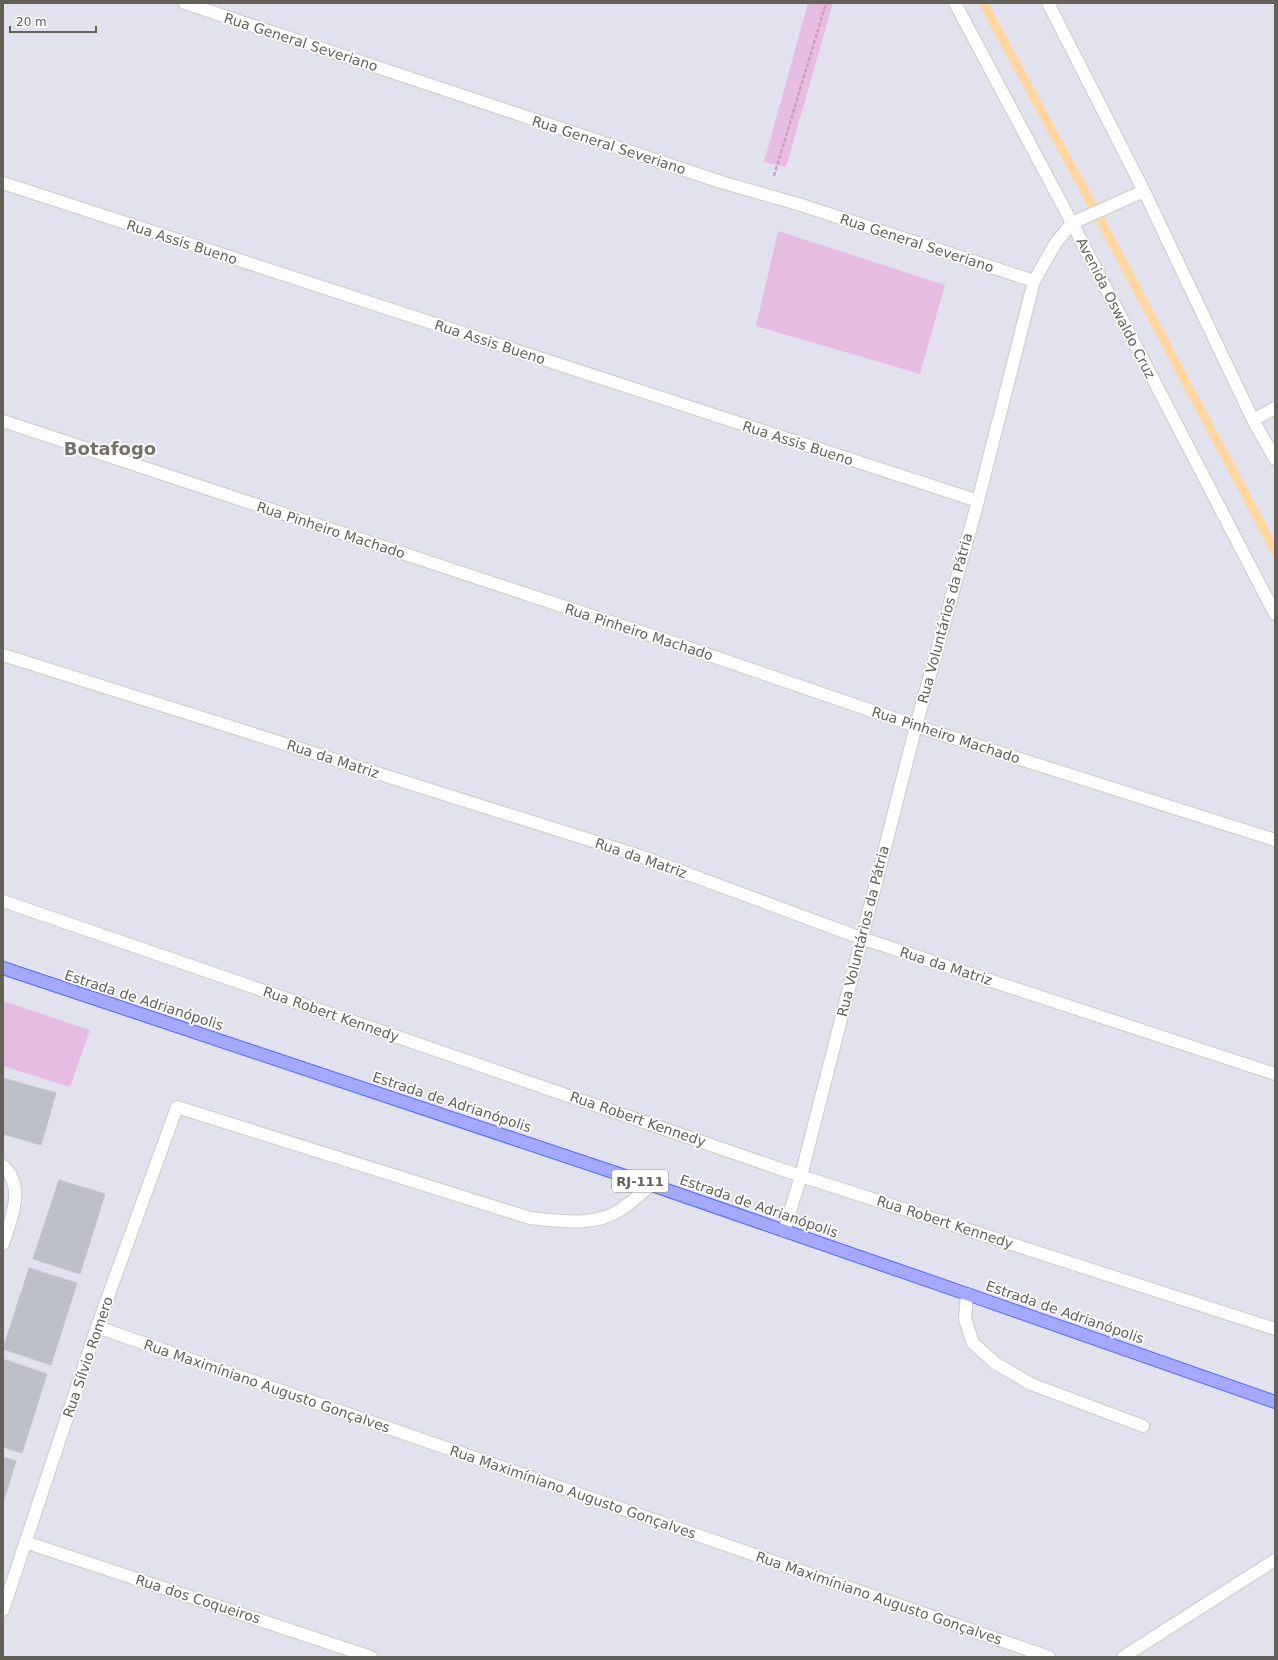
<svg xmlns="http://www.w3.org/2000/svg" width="1278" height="1660" font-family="'DejaVu Sans',sans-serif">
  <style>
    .green { fill: #e7bce1 }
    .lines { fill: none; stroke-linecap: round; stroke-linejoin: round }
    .stream { stroke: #ffd6a0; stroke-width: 9 }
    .building { fill: #bec0c9; stroke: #bfc3d3 }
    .street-casing { stroke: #cdcbc5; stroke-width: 14 }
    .primary-casing { stroke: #5069f8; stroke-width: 14 }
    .path { stroke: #d29bbc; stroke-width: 2.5; stroke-dasharray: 4 2; stroke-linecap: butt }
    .street { stroke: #fff; stroke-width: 12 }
    .primary { stroke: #a5a8ff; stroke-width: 12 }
    .labels { text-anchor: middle; stroke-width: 3.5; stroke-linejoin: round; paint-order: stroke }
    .shield { fill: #fff; stroke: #92908c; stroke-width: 1 }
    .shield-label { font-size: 13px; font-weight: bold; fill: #63605a }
    .street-label { font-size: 14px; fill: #63605a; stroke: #fff }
    .district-label { font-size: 18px; font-weight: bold; fill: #75716b; stroke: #fff }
  </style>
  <rect width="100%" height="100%" fill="#e1e2ee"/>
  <!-- green -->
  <path class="green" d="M808 3H833L786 167 764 162Z
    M778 231 945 285 920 374 756 326Z
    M3 1001 90 1030 70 1087 3 1066Z"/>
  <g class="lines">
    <!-- stream -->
    <path class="stream" d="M983 3 1112 242 1275 551"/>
  </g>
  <!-- building -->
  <path class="building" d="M3 1078 56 1093 41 1145 3 1134Z
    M59 1180 105 1194 80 1274 33 1259Z
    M29 1268 77 1283 51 1365 3 1349Z
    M3 1359 47 1374 22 1453 3 1447Z
    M3 1457 16 1461 3 1503Z"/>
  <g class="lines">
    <defs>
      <path id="street" d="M185 3 724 183 798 204 1034 281
        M955 3 1072 223 1275 614
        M1048 3 1144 191 1253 420 1275 459
        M3 183 978 501
        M1253 420 1275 408
        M3 421 683 646 916 726 1275 840
        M3 655 637 855 861 938 1275 1074
        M3 901 801 1176 1275 1329
        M3 1166C26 1187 11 1219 3 1244
        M784 1231 801 1176 916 726 978 501 1034 281 1055 244 1072 223 1144 191
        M967 1294 965 1319 973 1343 995 1363 1031 1384 1143 1426
        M97 1327 1049 1657
        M25 1542 371 1657
        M3 1610 97 1327 177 1107 530 1218C558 1221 595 1227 620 1210 631 1203 641 1193 652 1185
        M1123 1657 1275 1560"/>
      <path id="primary" d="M3 968 652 1185 967 1294 1275 1402"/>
    </defs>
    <!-- street casing -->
    <use href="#street" class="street-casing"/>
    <!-- primary casing -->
    <use href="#primary" class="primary-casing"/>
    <!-- path -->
    <path class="path" d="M774 176 826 3"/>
    <!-- street -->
    <use href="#street" class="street"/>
    <!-- primary -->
    <use href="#primary" class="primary"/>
  </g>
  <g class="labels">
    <!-- shield labels -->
    <rect class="shield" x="612" y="1170" width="56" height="22" rx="3"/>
    <g class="shield-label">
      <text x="640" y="1186">RJ-111</text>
    </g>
    <!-- street labels -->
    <g class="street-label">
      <text transform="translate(301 42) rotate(18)" y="5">Rua General Severiano</text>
      <text transform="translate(609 145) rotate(18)" y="5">Rua General Severiano</text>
      <text transform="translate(182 242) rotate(18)" y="5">Rua Assis Bueno</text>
      <text transform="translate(917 243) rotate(18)" y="5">Rua General Severiano</text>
      <text transform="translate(1116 308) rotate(63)" y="5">Avenida Oswaldo Cruz</text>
      <text transform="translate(490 342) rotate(18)" y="5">Rua Assis Bueno</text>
      <text transform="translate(798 443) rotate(18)" y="5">Rua Assis Bueno</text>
      <text transform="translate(331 530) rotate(18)" y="5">Rua Pinheiro Machado</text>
      <text transform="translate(945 618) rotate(-75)" y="5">Rua Voluntários da Pátria</text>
      <text transform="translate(639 632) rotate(18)" y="5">Rua Pinheiro Machado</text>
      <text transform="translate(946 735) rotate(18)" y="5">Rua Pinheiro Machado</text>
      <text transform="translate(333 759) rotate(18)" y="5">Rua da Matriz</text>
      <text transform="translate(641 858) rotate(19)" y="5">Rua da Matriz</text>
      <text transform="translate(863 931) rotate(-76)" y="5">Rua Voluntários da Pátria</text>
      <text transform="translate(946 966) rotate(18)" y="5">Rua da Matriz</text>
      <text transform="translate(144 1000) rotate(18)" y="5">Estrada de Adrianópolis</text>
      <text transform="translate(331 1014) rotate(19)" y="5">Rua Robert Kennedy</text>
      <text transform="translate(452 1102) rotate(18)" y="5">Estrada de Adrianópolis</text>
      <text transform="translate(638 1119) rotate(19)" y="5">Rua Robert Kennedy</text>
      <text transform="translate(759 1206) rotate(19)" y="5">Estrada de Adrianópolis</text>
      <text transform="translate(945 1222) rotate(18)" y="5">Rua Robert Kennedy</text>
      <text transform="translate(1065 1312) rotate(19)" y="5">Estrada de Adrianópolis</text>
      <text transform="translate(88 1357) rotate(-71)" y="5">Rua Sílvio Romero</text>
      <text transform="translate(267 1386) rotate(19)" y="5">Rua Maximíniano Augusto Gonçalves</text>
      <text transform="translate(573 1492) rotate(19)" y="5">Rua Maximíniano Augusto Gonçalves</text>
      <text transform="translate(879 1598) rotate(19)" y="5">Rua Maximíniano Augusto Gonçalves</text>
      <text transform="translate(198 1599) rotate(18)" y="5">Rua dos Coqueiros</text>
    </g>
    <!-- district labels -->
    <g class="district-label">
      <text x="110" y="455">Botafogo</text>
    </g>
  </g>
  <!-- border -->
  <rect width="1278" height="1660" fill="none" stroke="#63605a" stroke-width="8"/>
  <!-- scale -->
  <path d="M10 26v6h86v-6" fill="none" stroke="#63605a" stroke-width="2"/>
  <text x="16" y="26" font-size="12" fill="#63605a" stroke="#ffffff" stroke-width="3" paint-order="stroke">20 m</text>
</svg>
